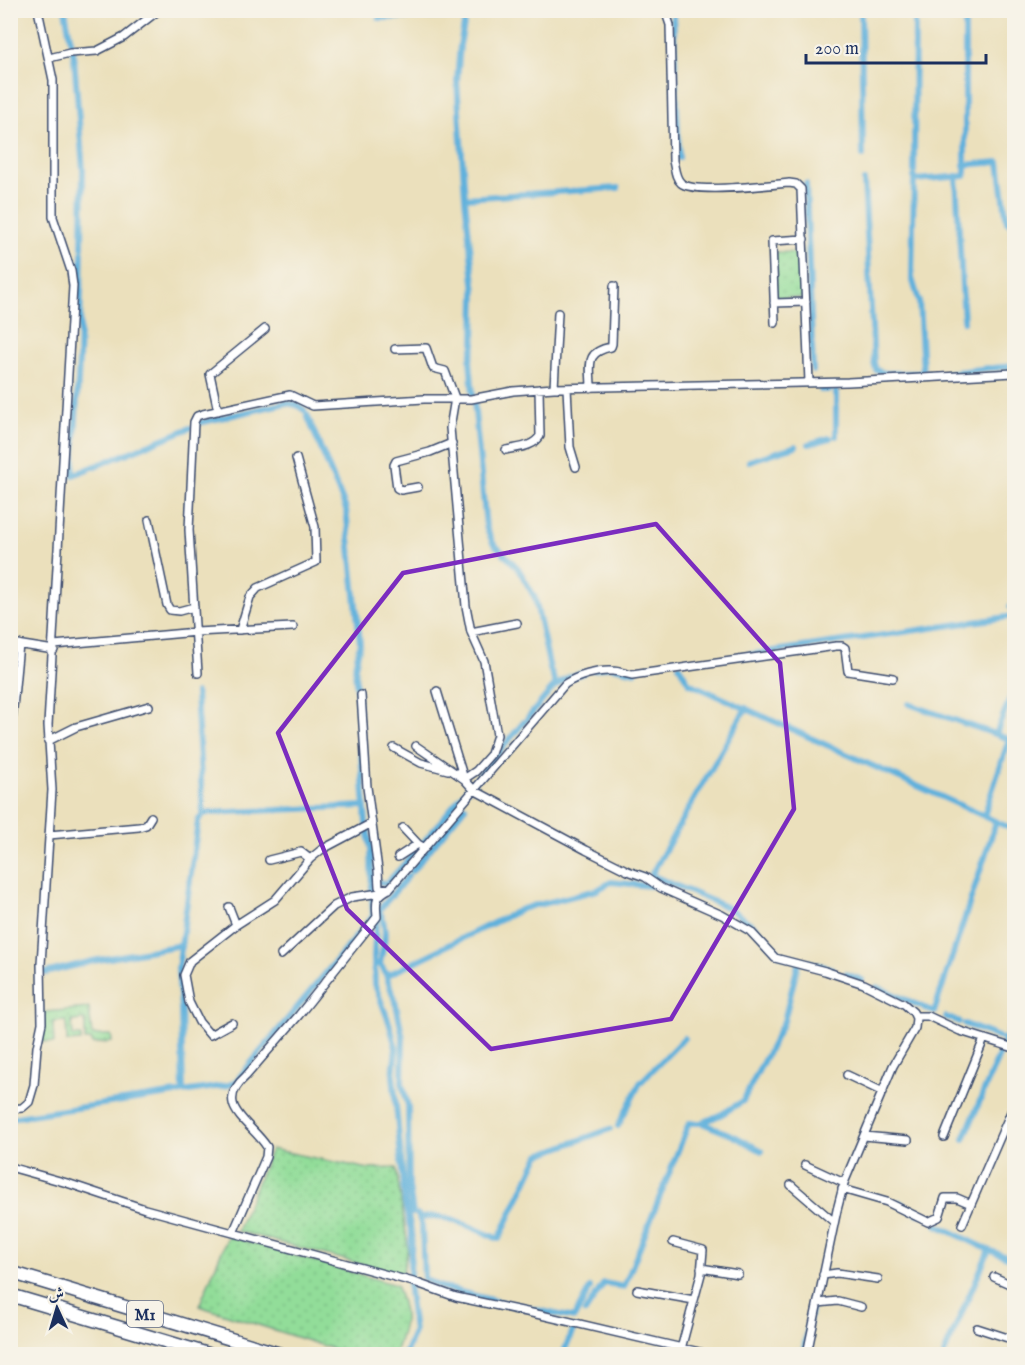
<svg xmlns="http://www.w3.org/2000/svg" width="1025" height="1365" font-family="'IM FELL English',Amiri,serif">
  <style>
    .grass { fill: url(#grass-dots); stroke: #56867c; stroke-width: 1.5 }
    .lines { fill: none; stroke-linecap: round; stroke-linejoin: round }
    .canal { stroke: #61b1dc; stroke-width: 6 }
    .minor-casing { stroke: #3a4a6c; stroke-width: 10 }
    .motorway-casing { stroke: #3a4a6c; stroke-width: 15 }
    .minor { stroke: #fff; stroke-width: 7 }
    .motorway { stroke: #fff; stroke-width: 12 }
    .marked { fill: none; stroke: #7b2cbf; stroke-width: 4.5; stroke-linejoin: round }
    .labels { text-anchor: middle; stroke-width: 4.5; stroke-linejoin: round; paint-order: stroke }
    .shield { fill: #f7f3e8; stroke: #5d6a87; stroke-width: 1.5 }
    .shield-label { font-size: 16px; font-weight: bold; fill: #1b2f5e }
  </style>
  <defs>
    <pattern id="grass-dots" width="8" height="8" patternUnits="userSpaceOnUse" patternTransform="scale(1.5)"><rect width="8" height="8" fill="#92dd99"/><path d="M2 2h.1M6 6h.1" fill="none" stroke="#7dbe86" stroke-width="1.8" stroke-linecap="round"/></pattern>
  </defs>
  <rect width="100%" height="100%" fill="#f7f3e8"/>
  <filter id="ink" filterUnits="userSpaceOnUse"><feTurbulence type="fractalNoise" baseFrequency=".0167" numOctaves="2"/><feDisplacementMap in="SourceGraphic" scale="12" xChannelSelector="R" yChannelSelector="G"/><feConvolveMatrix kernelMatrix="1 2 1 2 8 2 1 2 1" color-interpolation-filters="sRGB"/></filter>
  <filter id="wash" filterUnits="userSpaceOnUse"><feTurbulence type="fractalNoise" baseFrequency=".008" numOctaves="4" result="noise"/><feDisplacementMap in="SourceGraphic" scale="24" xChannelSelector="R" yChannelSelector="G"/><feGaussianBlur stdDeviation="1.35" result="paint"/><feColorMatrix in="noise" values="0 0 0 0 0 0 0 0 0 0 0 0 0 0 0 0 0 1.4 0 .05"/><feComposite in="paint" operator="in"/></filter>
  <g filter="url(#wash)">
    <rect width="100%" height="100%" fill="#ebe0bc"/>
    <!-- grass -->
    <path class="grass" d="M776 252 801 253 802 298 776 297Z
      M89 1008 92 1035H111L112 1042 92 1044 91 1040H85V1020L72 1021 73 1036H81V1041L67 1042 66 1021 53 1022 54 1043 41 1042 45 1012Z
      M271 1149 369 1169 396 1168 408 1247 402 1275 237 1231Z
      M228 1236 396 1285C408 1315 406 1323 395 1353L393 1354H349L199 1306Z"/>
    <g class="lines">
      <!-- canal -->
      <path class="canal" d="M65 10 74 58 83 170 82 247
        M467 10 460 45 457 81 465 198 475 292 474 345 470 360 473 395
        M673 10 679 158
        M861 10 863 156
        M379 18 466 16
        M964 165 999 162 1007 222 1014 226
        M914 171 915 10
        M956 176 964 322
        M914 177 912 278 919 301 923 372
        M914 180 965 176V10
        M864 181 874 363 876 370 885 373H938
        M806 184 813 371
        M465 198 618 188
        M82 253 79 361 73 475 190 428
        M993 368 1014 366
        M947 373 989 368
        M821 390H829
        M836 391V436
        M474 401 486 527 493 543 518 568 535 598 550 669 556 685
        M307 415 346 509 360 643 355 667 366 824
        M199 423 286 403 297 405 304 410
        M809 444 830 438
        M749 461 796 446
        M1010 607H1014
        M740 656 1014 616
        M679 666 689 683 984 816 1009 739 909 704
        M593 670 609 666 635 672
        M554 687 569 677 583 673
        M196 693 203 814
        M527 719 552 689
        M996 734 1012 693
        M472 784 524 722
        M984 816 1014 830
        M367 828 371 849 372 893
        M423 843 468 788
        M412 871 465 807
        M408 876 379 910C389 931 384 942 380 964L385 972 396 1004 403 1038 402 1083 408 1106 409 1187 413 1213
        M380 882 386 884 420 847
        M538 905 597 890 611 882 650 886
        M726 907 651 875 746 708
        M730 909 754 926
        M376 922 374 957 375 985 389 1022 396 1048 393 1075 397 1116 405 1203 412 1234 409 1290 414 1332 405 1354
        M756 928 780 954 784 955
        M438 950 522 909 535 905
        M787 956 832 969
        M385 972 390 974 435 952
        M45 973 93 961 181 945
        M846 974 862 980
        M877 987 934 1012 996 822
        M946 1017 959 1022
        M965 1024 998 1037
        M1003 1039 1014 1043
        M183 1092 181 1009 178 969 198 821 202 815 207 813 364 806
        M10 1118 229 1085 237 1080 373 916 372 896
        M702 1123 734 1136 762 1151
        M618 1126 640 1083 684 1038
        M964 1139 1014 1019
        M899 1202 919 1214
        M418 1215 422 1226 424 1278 435 1284
        M420 1219C436 1208 481 1232 499 1239L539 1155 610 1129
        M937 1225 989 1250 1014 1260
        M438 1286 491 1300 574 1318 590 1288
        M585 1312 604 1283 624 1287 689 1123H702L722 1114 743 1101 784 1021 799 960
        M563 1354 574 1328
        M803 1354 814 1292
        M944 1354 989 1250"/>
    </g>
  </g>
  <g filter="url(#ink)">
    <g class="lines">
      <defs>
        <path id="minor" d="M665 10 670 25 673 161C675 168 675 178 681 183 693 194 770 185 789 183L796 184 801 189 809 382
          M49 58 70 53 97 51 124 37 159 10
          M774 303 806 302
          M775 323 772 241 804 239
          M395 349 426 348 433 368 445 371 455 398 450 428 466 606 471 632 484 661 497 735 491 754 476 771 464 779 474 790 586 850 628 871 645 877 661 888 722 915 750 931 775 958 825 971 864 984 904 1004 913 1012 916 1018 915 1028 893 1066 844 1183 837 1210 807 1354
          M554 388 558 313
          M567 388 570 447 576 467
          M591 388C591 366 584 352 611 347L612 344 614 286
          M218 411 210 374 265 329
          M506 450C519 447 533 447 540 436L539 389
          M418 487 401 490 397 488 394 465 396 461 430 452 452 443
          M149 520 167 605 170 610 179 611 194 607
          M240 630 250 597 258 588 316 562 315 527 296 458
          M471 632 517 623
          M10 643 54 650
          M54 645 196 632 293 627
          M198 673 189 530 194 422 197 416 203 414 290 395 313 406 424 399H471L513 391 554 388 848 382 1014 373
          M361 695 367 787 378 870 379 887 389 889
          M10 740 19 644
          M48 741 76 727 149 706
          M416 746 464 779 437 691
          M394 748 421 763 448 770
          M403 828 418 844 425 848
          M49 835 139 827 146 825 151 817
          M398 857 418 844
          M269 860 301 852 310 859
          M229 907 236 925
          M281 955 334 906 352 897 380 893
          M915 1016H928L960 1031 1014 1048
          M232 1023 210 1035 199 1022 189 1002 184 975 190 961 236 925 275 900 310 859 321 850 370 824
          M847 1075 883 1092
          M10 1109 22 1108 29 1102 34 1085 37 1047 42 1023 41 964 52 790 48 725 73 286 71 271 53 217V80L38 10
          M864 1136 908 1140
          M944 1137 984 1039
          M805 1165 844 1183
          M10 1167 67 1183 145 1209 417 1283 456 1297 541 1315 708 1354
          M791 1185 834 1222
          M842 1189 887 1202 928 1222 939 1217 945 1198H957L971 1204
          M962 1225 1014 1105
          M233 1233 266 1157 267 1147C251 1122 212 1106 246 1076L299 1015 377 917C376 902 374 897 389 889L565 684C577 676 598 670 612 671 619 671 626 674 632 675L836 646H842L845 648 848 671 893 678
          M673 1242 703 1250 701 1274 681 1349
          M701 1268 738 1274
          M823 1275 837 1273 878 1279
          M994 1277 1014 1286
          M637 1290 694 1300
          M818 1303 838 1301 861 1307
          M977 1328 1014 1340"/>
        <path id="motorway" d="M10 1272 280 1354
          M10 1295 208 1354"/>
      </defs>
      <!-- minor casing -->
      <use href="#minor" class="minor-casing"/>
      <!-- motorway casing -->
      <use href="#motorway" class="motorway-casing"/>
      <!-- minor -->
      <use href="#minor" class="minor"/>
      <!-- motorway -->
      <use href="#motorway" class="motorway"/>
    </g>
  </g>
  <!-- marked area -->
  <path class="marked" d="M656 524 780 663 794 809 671 1019 491 1049 347 909 278 733 403 573Z"/>
  <g class="labels">
    <!-- shield labels -->
    <rect class="shield" x="127" y="1301" width="36" height="26" rx="4.5"/>
    <g class="shield-label">
      <text x="145" y="1320">M1</text>
    </g>
  </g>
  <!-- margin -->
  <rect width="1025" height="1365" fill="none" stroke="#f7f3e8" stroke-width="36"/>
  <!-- north arrow -->
  <g transform="translate(57 1308) rotate(356)" stroke="#f7f3e8" stroke-width="4.5" paint-order="stroke">
  <path d="M0-4.5L10 22L0 15L-10 22Z" fill="#1b2f5e"/>
  <text y="-9" font-size="16" font-weight="bold" text-anchor="middle" fill="#1b2f5e">ش</text>
  </g>
  <!-- scale -->
  <path d="M806 54v9h180v-9" fill="none" stroke="#1b2f5e" stroke-width="3"/>
  <text x="815" y="54" font-size="18" fill="#1b2f5e" stroke="#f7f3e8" stroke-width="4.5" paint-order="stroke">200 m</text>
</svg>
